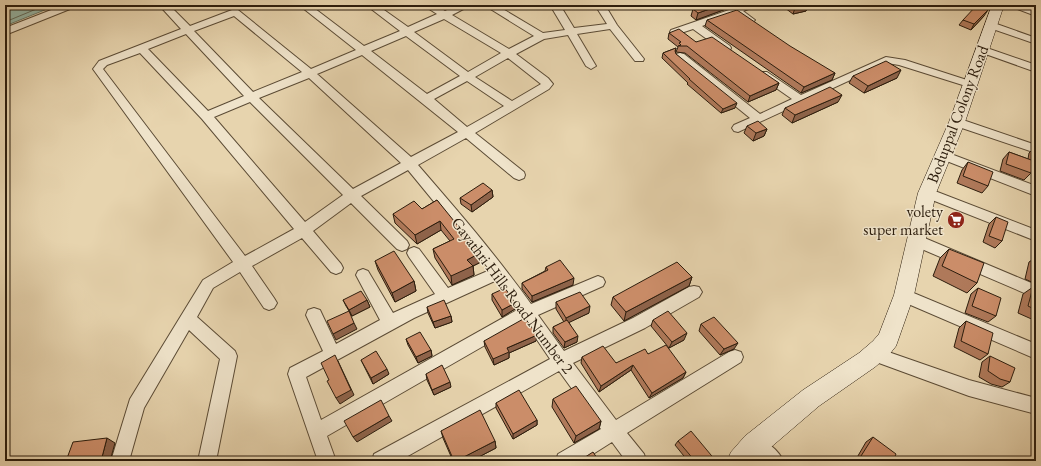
<svg xmlns="http://www.w3.org/2000/svg" width="1041" height="466" font-family="'EB Garamond',serif">
  <style>
    .water { fill: #97b8a8; stroke: #6c7a6a }
    .lines { fill: none; stroke-linecap: round; stroke-linejoin: round }
    .shore { stroke: #626a5a; stroke-width: 1 }
    .street-casing { stroke: #5b4b35; stroke-width: 2 }
    .secondary-casing { stroke: #2c1d0d; stroke-width: 1 }
    .street { fill: #efe3ca; fill-rule: evenodd }
    .secondary { fill: #efe3ca; fill-rule: evenodd }
    .wall { fill: #af795a; stroke: #2c1d0d }
    .shaded-wall { fill: #8e634a; stroke: #2c1d0d }
    .building { fill: #cb8d69; stroke: #2c1d0d }
    .labels { text-anchor: middle; stroke-width: 3; stroke-linejoin: round; paint-order: stroke }
    .street-label { font-size: 16px; fill: #2c1d0d; stroke: #efe3ca }
    .poi-label { font-size: 16px; fill: #2c1d0d; stroke: #efe3ca; text-anchor: end }
  </style>
  <rect width="100%" height="100%" fill="#e7d4ae"/>
  <filter id="stains"><feTurbulence type="fractalNoise" baseFrequency=".005" numOctaves="4"/><feColorMatrix values="0 0 0 0 .2 0 0 0 0 .09 0 0 0 0 .02 0 0 0 .5 -.17"/></filter>
  <radialGradient id="worn" r=".72"><stop offset=".6" stop-color="#630" stop-opacity="0"/><stop offset="1" stop-color="#630" stop-opacity=".3"/></radialGradient>
  <!-- water -->
  <path class="water" d="M5 5H57L5 26Z"/>
  <g class="lines">
    <!-- shore -->
    <path class="shore" d="M5 22 46 5"/>
    <defs>
      <path id="street" d="M64 5H77L75 7 5 35V28Z
        M159 5H169L190 26 232 10H238L311 69 356 50 299 5H310L364 46 400 31 366 5H377L408 27 437 14 423 5H435L445 11 458 5H471L452 15 509 49 534 36 484 5H496L543 33 565 30 550 5H560L574 28 607 24 595 5H605L617 25 644 59 643 61H635L610 29 577 34 596 66 591 69 586 66 568 35 544 39 516 54 548 78 553 84 549 89 475 133 524 172 525 175 524 178 519 180 514 178 466 138 418 165C457 210 496 255 531 304L593 278 598 276 603 278 605 282 603 286 538 315 564 351 633 318 689 287 694 286 699 287 702 292 699 297 645 328 573 363 616 420 729 352 735 350 741 352 743 357 741 362 627 433 644 454 646 461H626L612 442 582 461H556L558 454 601 429 559 371 399 461H372L374 454 550 359 525 322 327 436 336 461H318L288 374 290 368 323 351 306 315 308 310 314 308 320 310 336 344 380 320 356 275 358 271 363 269 368 271 393 313 435 294 409 257 407 253 409 249 414 247 419 249 448 288 490 270 408 170 361 196 407 241 409 245 407 249 402 251 397 249 351 203 313 231 341 264 343 268 341 272 336 274 331 272 302 238 252 266 274 298 277 303 274 308 269 310 264 308 240 272 213 288 197 317 235 351 237 356 216 461H198L220 359 189 330 144 408 129 461H111L130 399 203 280 233 262 93 69 99 61 181 29ZM234 16 302 72 253 92 194 31ZM444 19 501 53 468 72 414 32ZM186 34 244 96 208 111 148 49ZM406 36 460 76 427 94 371 51ZM140 53 202 119 294 229 245 256 103 69 107 65ZM362 55 458 132 411 157 317 74ZM508 58 541 84 512 101 475 77ZM309 78 401 163 353 189 259 98ZM467 81 504 106 467 127 434 99ZM250 102 343 195 305 222 214 117ZM497 280 517 310 321 420 306 377 414 318Z
        M723 5H734L737 7 742 5H756L754 7 743 11 755 20 753 22H747L735 14 702 26 730 46 731 48 730 50H722L693 29 675 35 670 32 671 30 729 10Z
        M1010 5H1024L1036 10V16L1012 7Z
        M991 22 1036 38V44L987 27 986 25Z
        M981 46 1036 65V72L977 51 976 49Z
        M680 53 684 54 760 114 792 99 759 76 758 74 759 72H767L801 95 886 57 905 60 973 82 975 84 973 86 969 87 899 65 887 63 738 132 734 131 732 128 734 125 750 118 676 58 675 56 676 54Z
        M957 118 1036 145V153L953 125 951 122 953 119Z
        M943 151 1036 186V196L939 158 937 155 939 152Z
        M927 188 1036 230V241L922 196 920 193 922 190Z
        M915 234 1036 285V298L910 244 908 240 910 236Z
        M904 289 1036 344V359L899 300 896 295 899 290Z
        M874 347 969 380 1036 398V414L969 396 868 359 866 354 868 349Z
        M754 436C765 440 779 450 783 461 766 461 753 464 745 445L748 439Z"/>
      <path id="secondary" d="M992 5H1004L965 122 936 193 914 295 896 346 889 355 875 367 819 406 763 454 756 461H727L731 452 745 436 803 390 859 353 873 341 879 334 894 295 918 193 949 122Z"/>
    </defs>
    <!-- street casing -->
    <use href="#street" class="street-casing"/>
    <!-- secondary casing -->
    <use href="#secondary" class="secondary-casing"/>
    <!-- street -->
    <use href="#street" class="street"/>
    <!-- secondary -->
    <use href="#secondary" class="secondary"/>
  </g>
  <!-- wall -->
  <path class="wall" d="M707 5H727L726 9 696 20 691 16 693 9Z
    M763 5H774L767 7Z
    M781 5H809L806 11 793 14Z
    M925 5H937L931 8Z
    M984 16 971 30 959 25 963 20Z
    M707 20 835 73 832 80 801 93 705 26Z
    M669 33 696 42 779 83 776 90 748 102 685 53 676 52 678 47 668 39Z
    M676 48 675 53 676 54 735 108 721 113 687 84 688 83 662 58 663 53Z
    M853 76 897 78 864 93 849 83Z
    M838 102 792 123 782 115 785 108Z
    M747 126 767 129 764 136 753 141 744 133Z
    M1036 146V169L1032 168 1031 173 1024 180 1000 171 1003 159 1009 152 1028 159 1029 153Z
    M968 162 988 186 982 193 957 183 962 170Z
    M492 190 493 197 472 212 461 204 460 198Z
    M437 200 481 262 473 266 474 275 452 285 435 258 433 249 450 241 441 230 417 244 395 223 393 214 422 209Z
    M996 217 1002 241 995 248 983 242 989 224Z
    M949 249 977 283 967 293 933 276 940 258Z
    M1036 252V284L1025 279 1029 262 1035 258Z
    M375 261 414 281 416 291 395 302 378 270Z
    M546 267 573 285 532 302 522 289V283L545 271Z
    M692 277 689 286 624 321 611 305 613 297Z
    M1033 287 1036 288V321L1018 313 1023 294Z
    M978 288 996 316 988 322 965 313 971 294Z
    M492 294 515 303V309L502 317 492 300Z
    M343 300H367L370 307 352 316 346 306Z
    M556 302 589 313 569 322 577 342 564 348 553 333V327L564 322 556 309Z
    M427 307 451 316 452 322 435 328 428 313Z
    M653 320 684 340 669 348 651 326Z
    M966 321 988 354 980 360 954 347 959 328Z
    M701 324 734 349 720 355 699 331Z
    M406 339 431 350 432 356 418 363 408 345Z
    M484 341H536L509 353V358L494 365 485 347Z
    M648 354 686 372 683 378 649 398 631 370 599 392 581 363 582 357 616 363Z
    M990 356 1010 382 1002 387 991 384 979 377 982 362Z
    M361 360 389 374 373 384Z
    M426 374 451 387 434 395 427 380Z
    M553 399 601 421 599 429 574 443 552 407Z
    M496 403 537 420V425L513 439 496 408Z
    M441 431 495 441 496 448 471 461H453L443 438Z
    M873 437 893 461H855L866 442Z
    M678 441 716 461H688L675 445Z"/>
  <!-- shaded-wall -->
  <path class="shaded-wall" d="M721 5H727L726 9 696 20 698 13Z
    M768 5H774L767 7Z
    M809 5 806 11 793 14 795 8Z
    M932 5H937L931 8Z
    M988 10 984 16 971 30 974 24Z
    M901 70 897 78 864 93 868 86Z
    M835 73 832 80 801 93 804 87Z
    M779 83 776 90 748 102 750 96Z
    M842 95 838 102 792 123 795 115Z
    M737 103 735 108 721 113 723 109Z
    M767 129 764 136 753 141 756 133Z
    M492 190 493 197 472 212 471 205Z
    M440 221 441 230 417 244 415 235Z
    M480 253 481 262 473 266 474 275 452 285 451 276 467 260Z
    M692 277 689 286 624 321 626 312Z
    M574 278 573 285 532 302V296Z
    M414 281 416 291 395 302 392 293Z
    M367 300 370 307 352 316 349 310Z
    M515 303V309L502 317V310Z
    M590 306 589 313 566 324V318Z
    M451 316 452 322 435 328 433 322Z
    M354 323 357 329 336 340 333 334Z
    M687 333 684 340 669 348 672 342Z
    M537 335 536 341 509 353V358L494 365 493 359 507 348Z
    M578 336 577 342 564 348 565 342Z
    M738 343 734 349 720 355 724 349Z
    M431 350 432 356 418 363 416 357Z
    M338 361 354 395 340 404 336 398Z
    M633 365 631 370 599 392 601 386Z
    M387 369 389 374 373 384 371 378Z
    M686 372 683 378 649 398 652 393Z
    M450 382 451 387 434 395 432 390Z
    M389 416 392 421 357 442 353 437Z
    M537 420V425L513 439V434Z
    M601 421 599 429 574 443 576 436Z
    M107 438 115 443 110 461H101Z
    M495 441 496 448 471 461H456Z"/>
  <!-- building -->
  <path class="building" d="M707 5H721L698 13 693 9Z
    M791 5H809L795 8Z
    M976 6 988 10 974 24 963 20Z
    M737 10 790 46 835 73 804 87 707 20Z
    M679 29 696 42 712 37 779 83 750 96 687 46H678L681 45 679 43 681 42 669 33Z
    M676 48 675 51 676 54 737 103 723 109 689 79H690L663 53Z
    M886 61 901 70 868 86 853 76Z
    M830 87 842 95 795 115 785 108Z
    M758 121 767 129 756 133 747 126Z
    M1036 146V160L1033 159Z
    M1009 152 1034 161 1031 173 1006 164Z
    M968 162 993 172 988 186 963 176Z
    M483 183 492 190 471 205 460 198Z
    M437 200 480 253 467 260 473 266 451 276 433 249 454 239 440 221 415 235 393 214 414 201 422 209Z
    M996 217 1008 222 1002 241 989 236Z
    M949 249 984 263 977 283 942 266Z
    M394 251 414 281 392 293 375 261Z
    M560 260 574 278 532 296 522 283 548 270 546 267Z
    M677 262 692 277 626 312 613 297Z
    M1036 263V272L1034 271Z
    M1033 287 1036 288V310L1028 306Z
    M505 288 515 303 502 310 492 294Z
    M978 288 1001 298 996 316 972 306Z
    M361 291 367 300 349 310 343 300Z
    M580 292 590 306 566 318 556 302Z
    M444 300 451 316 433 322 427 307Z
    M349 311 354 323 333 334 327 321Z
    M668 311 687 333 672 342 653 320Z
    M714 317 738 343 724 349 701 324Z
    M525 318 537 335 507 348 509 352 493 359 484 341Z
    M567 320 578 336 565 342 553 327Z
    M966 321 993 333 988 354 961 341Z
    M420 332 431 350 416 357 406 339Z
    M666 345 686 372 652 393 633 365 601 386 582 357 603 346 616 363 645 349 648 354Z
    M376 351 387 369 371 378 361 360Z
    M335 355 351 390 336 398 327 381 329 380 321 363Z
    M990 356 1015 368 1010 382 1000 379 988 371Z
    M442 365 450 382 432 390 426 374Z
    M576 386 601 421 576 436 553 399Z
    M519 390 537 420 513 434 496 403Z
    M381 400 389 416 353 437 344 421Z
    M480 410 495 441 456 461H454L441 431Z
    M691 431 716 461H695L678 441Z
    M873 437 896 454 893 461H867L861 456Z
    M107 438 101 461H66L73 442Z
    M593 452 599 461H579Z"/>
  <!-- icons -->
  <defs>
    <symbol id="supermarket-disc" viewBox="-11 -11 22 22"><circle r="9.5" fill="#8f2418" stroke="#efe3ca"/><path d="M-6-5.5h2.5l.6 2H6L4.5 2H-2.5L-4.4-4H-6ZM-1.5 3.2a1.3 1.3 0 1 0 .1 0ZM3 3.2a1.3 1.3 0 1 0 .1 0Z" fill="#fff"/></symbol>
  </defs>
  <g fill-rule="evenodd">
    <use href="#supermarket-disc" x="946" y="210" width="20" height="20"/>
  </g>
  <g class="labels">
    <!-- street labels -->
    <g class="street-label">
      <text transform="translate(957 114) rotate(-69)" y="6">Boduppal Colony Road</text>
      <text transform="translate(513 295) rotate(53)" y="6">Gayathri Hills Road Number 2</text>
    </g>
    <!-- poi labels -->
    <g class="poi-label">
      <text x="943" y="217">volety<tspan x="943" dy="18">super market</tspan></text>
    </g>
  </g>
  <!-- margin -->
  <rect width="1041" height="466" fill="none" stroke="#e7d4ae" stroke-width="20"/>
  <rect x="6" y="6" width="1029" height="454" fill="none" stroke="#2c1d0d" stroke-width="2"/>
  <rect x="10" y="10" width="1021" height="446" fill="none" stroke="#2c1d0d"/>
  <rect width="100%" height="100%" filter="url(#stains)"/>
  <rect width="100%" height="100%" fill="url(#worn)"/>
</svg>
